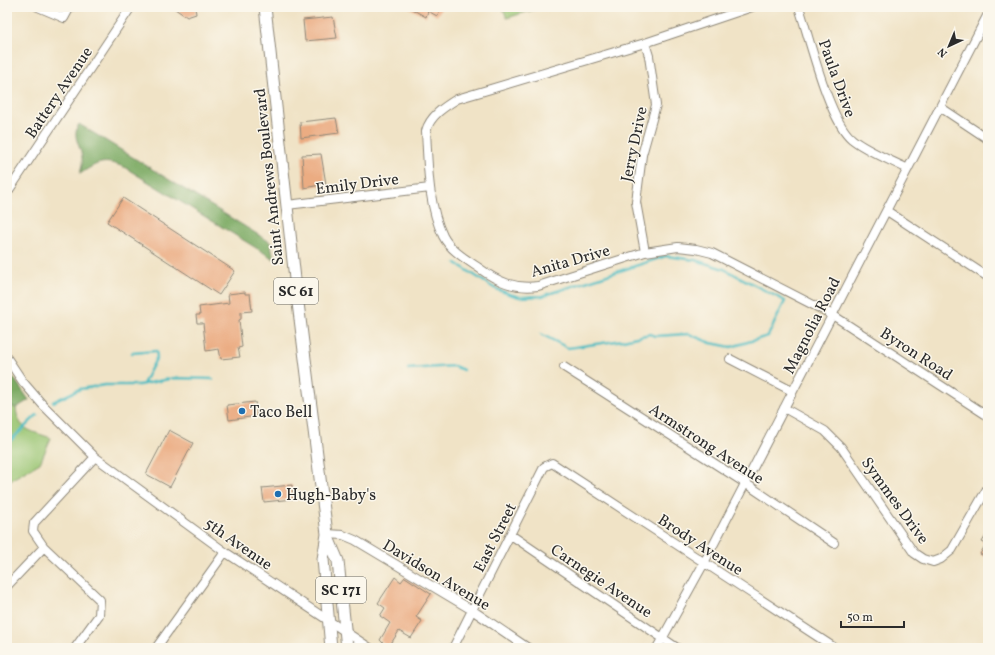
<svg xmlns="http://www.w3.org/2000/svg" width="995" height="655" font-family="Vollkorn,serif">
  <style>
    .green { fill: #9ac572; stroke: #62784e }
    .forest { fill: #7baa64; stroke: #536a48 }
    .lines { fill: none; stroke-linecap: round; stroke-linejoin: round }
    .stream { stroke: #4ebdc3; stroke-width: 2.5 }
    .building { fill: #ebac82 }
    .minor-casing { stroke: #8e8778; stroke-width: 10 }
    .major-casing { stroke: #8e8778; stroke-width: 13 }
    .minor { stroke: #fff; stroke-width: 8 }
    .major { stroke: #fff; stroke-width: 11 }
    .poi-dot { fill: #1f6fb2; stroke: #fbf7ec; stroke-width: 1.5 }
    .labels { text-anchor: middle; stroke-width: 3; stroke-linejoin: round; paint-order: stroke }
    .shield { fill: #fbf7ec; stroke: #696865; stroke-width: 1 }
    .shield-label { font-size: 15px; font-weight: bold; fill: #2b2b2b }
    .street-label { font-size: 16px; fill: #2b2b2b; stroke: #fbf7ec }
    .poi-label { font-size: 16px; fill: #2b2b2b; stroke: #fbf7ec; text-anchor: start }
  </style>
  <rect width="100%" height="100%" fill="#fbf7ec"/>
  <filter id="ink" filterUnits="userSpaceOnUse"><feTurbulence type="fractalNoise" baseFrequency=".025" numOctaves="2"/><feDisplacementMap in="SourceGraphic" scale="8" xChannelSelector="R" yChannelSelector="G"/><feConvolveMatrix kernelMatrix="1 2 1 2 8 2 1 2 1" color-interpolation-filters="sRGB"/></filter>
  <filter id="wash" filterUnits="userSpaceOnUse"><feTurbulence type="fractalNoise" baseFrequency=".012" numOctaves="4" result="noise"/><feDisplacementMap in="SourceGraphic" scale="16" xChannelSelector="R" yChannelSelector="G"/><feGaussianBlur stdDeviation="0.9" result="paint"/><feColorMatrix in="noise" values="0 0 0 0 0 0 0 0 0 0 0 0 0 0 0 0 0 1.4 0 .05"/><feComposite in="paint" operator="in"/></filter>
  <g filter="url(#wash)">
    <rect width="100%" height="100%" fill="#f0e3c6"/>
    <!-- green -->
    <path class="green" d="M502 7H543L507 18Z
      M7 404 16 408C18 431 32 431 51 438L40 463 7 482Z"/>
    <!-- forest -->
    <path class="forest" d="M79 124 270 242 274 259 124 167C103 159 98 162 80 174 81 169 83 163 82 158 81 145 71 137 79 124Z
      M13 377 29 400 16 408 7 404V381Z"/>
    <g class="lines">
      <!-- stream -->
      <path class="stream" d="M456 263 494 288 509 294 520 297 542 296 666 256 695 260 724 269 785 301 768 336 731 347 711 343 689 334 655 336 650 334 623 340 568 348 541 334
        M132 353 156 351 157 357 143 384
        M408 369 454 366 463 370
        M53 402 80 389 105 385H139L174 378 213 379
        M7 444 37 415"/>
    </g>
    <g id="blocks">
      <!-- building -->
      <path class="building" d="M172 7H195L196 14 187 17Z
        M312 7H329L330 10 313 12Z
        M408 7H442L437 16 428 11 426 17Z
        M333 17 337 38 305 41 303 20Z
        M336 118 339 133 301 138 300 122Z
        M321 154 326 184 304 188 302 155Z
        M123 198 235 271 219 295 107 222Z
        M245 292V294H250L252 311 241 312V319L239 320 242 347 238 348 240 357 221 359 219 349 206 351 203 323H197L196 315H200L199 307 229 303 228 294Z
        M255 402 257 416 229 420 227 405Z
        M169 430 193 443 170 487 146 474Z
        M292 485 293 499 264 502 262 488Z
        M988 532V558L980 554 986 544 982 542Z
        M395 577 401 582 405 577 431 594 416 617 422 621 411 638 399 631 388 648 380 640 390 623 380 616 385 608 378 603Z"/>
    </g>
  </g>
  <g filter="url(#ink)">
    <use href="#blocks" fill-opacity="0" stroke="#8e8778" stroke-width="1"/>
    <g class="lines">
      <defs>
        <path id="minor" d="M38 7 64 18 70 7
          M752 7 645 43 457 99C444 107 430 116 426 131 428 165 428 205 443 236 450 250 467 260 479 268 498 282 515 289 538 286L645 252 678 247 696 249 712 253 831 314 988 416
          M799 7C809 37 829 121 852 139 865 150 892 161 908 169
          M940 107 988 139
          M7 193 131 7
          M287 205 430 188
          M887 211 988 277
          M645 252 636 202 642 155 656 105 649 56 645 43
          M7 358 23 382 42 404 95 457 225 552 370 648
          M730 359 792 391
          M564 367 745 483 834 543
          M784 408 825 431 841 447 914 553 923 559 933 562 941 559 952 550 988 487
          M327 534 343 535 355 540 472 610 528 648
          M511 535 677 648
          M44 547 100 600 99 615 75 648
          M7 586 44 547 33 531 34 523 95 457
          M156 648 225 552
          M453 648 544 467 552 463 835 648
          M657 648 704 563 988 14"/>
        <path id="major" d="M265 7 295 279 327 534 323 559 331 648
          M327 535 338 561 347 648"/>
      </defs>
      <!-- minor casing -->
      <use href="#minor" class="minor-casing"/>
      <!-- major casing -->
      <use href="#major" class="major-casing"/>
      <!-- minor -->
      <use href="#minor" class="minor"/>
      <!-- major -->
      <use href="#major" class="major"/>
    </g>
  </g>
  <!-- markers -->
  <g class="poi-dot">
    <circle cx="242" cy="411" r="4"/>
    <circle cx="278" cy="494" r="4"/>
  </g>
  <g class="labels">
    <!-- shield labels -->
    <g class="shield">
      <rect x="274" y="278" width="44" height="26" rx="3"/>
      <rect x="316" y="577" width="50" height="26" rx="3"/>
    </g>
    <g class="shield-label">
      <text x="296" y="296">SC 61</text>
      <text x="341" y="595">SC 171</text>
    </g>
    <!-- street labels -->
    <g class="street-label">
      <text transform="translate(838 78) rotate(70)" y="6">Paula Drive</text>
      <text transform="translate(58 92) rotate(-56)" y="6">Battery Avenue</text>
      <text transform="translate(633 144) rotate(-78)" y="6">Jerry Drive</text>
      <text transform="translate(268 177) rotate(-96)" y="6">Saint Andrews Boulevard</text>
      <text transform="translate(357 183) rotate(-7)" y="6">Emily Drive</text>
      <text transform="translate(570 260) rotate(-16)" y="6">Anita Drive</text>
      <text transform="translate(811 325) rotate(-63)" y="6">Magnolia Road</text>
      <text transform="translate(917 353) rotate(33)" y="6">Byron Road</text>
      <text transform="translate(707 443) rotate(33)" y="6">Armstrong Avenue</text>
      <text transform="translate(896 500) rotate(54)" y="6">Symmes Drive</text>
      <text transform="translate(494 537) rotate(-63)" y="6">East Street</text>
      <text transform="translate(239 543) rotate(35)" y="6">5th Avenue</text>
      <text transform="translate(701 544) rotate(33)" y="6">Brody Avenue</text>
      <text transform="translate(437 574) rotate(31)" y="6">Davidson Avenue</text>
      <text transform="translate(602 580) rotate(34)" y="6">Carnegie Avenue</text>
    </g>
    <!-- poi labels -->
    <g class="poi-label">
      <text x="250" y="417">Taco Bell</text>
      <text x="286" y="500">Hugh-Baby's</text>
    </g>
  </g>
  <!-- margin -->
  <rect width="995" height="655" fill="none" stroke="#fbf7ec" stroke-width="24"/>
  <!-- north arrow -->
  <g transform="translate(949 46) rotate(224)" stroke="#fbf7ec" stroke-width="3" paint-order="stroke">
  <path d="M0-3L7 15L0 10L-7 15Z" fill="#2b2b2b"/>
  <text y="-6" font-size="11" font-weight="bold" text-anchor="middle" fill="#2b2b2b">N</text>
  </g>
  <!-- scale -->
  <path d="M841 621v6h63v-6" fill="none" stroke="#2b2b2b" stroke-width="2"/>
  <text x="847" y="621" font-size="12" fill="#2b2b2b" stroke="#fbf7ec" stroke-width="3" paint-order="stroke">50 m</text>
</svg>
